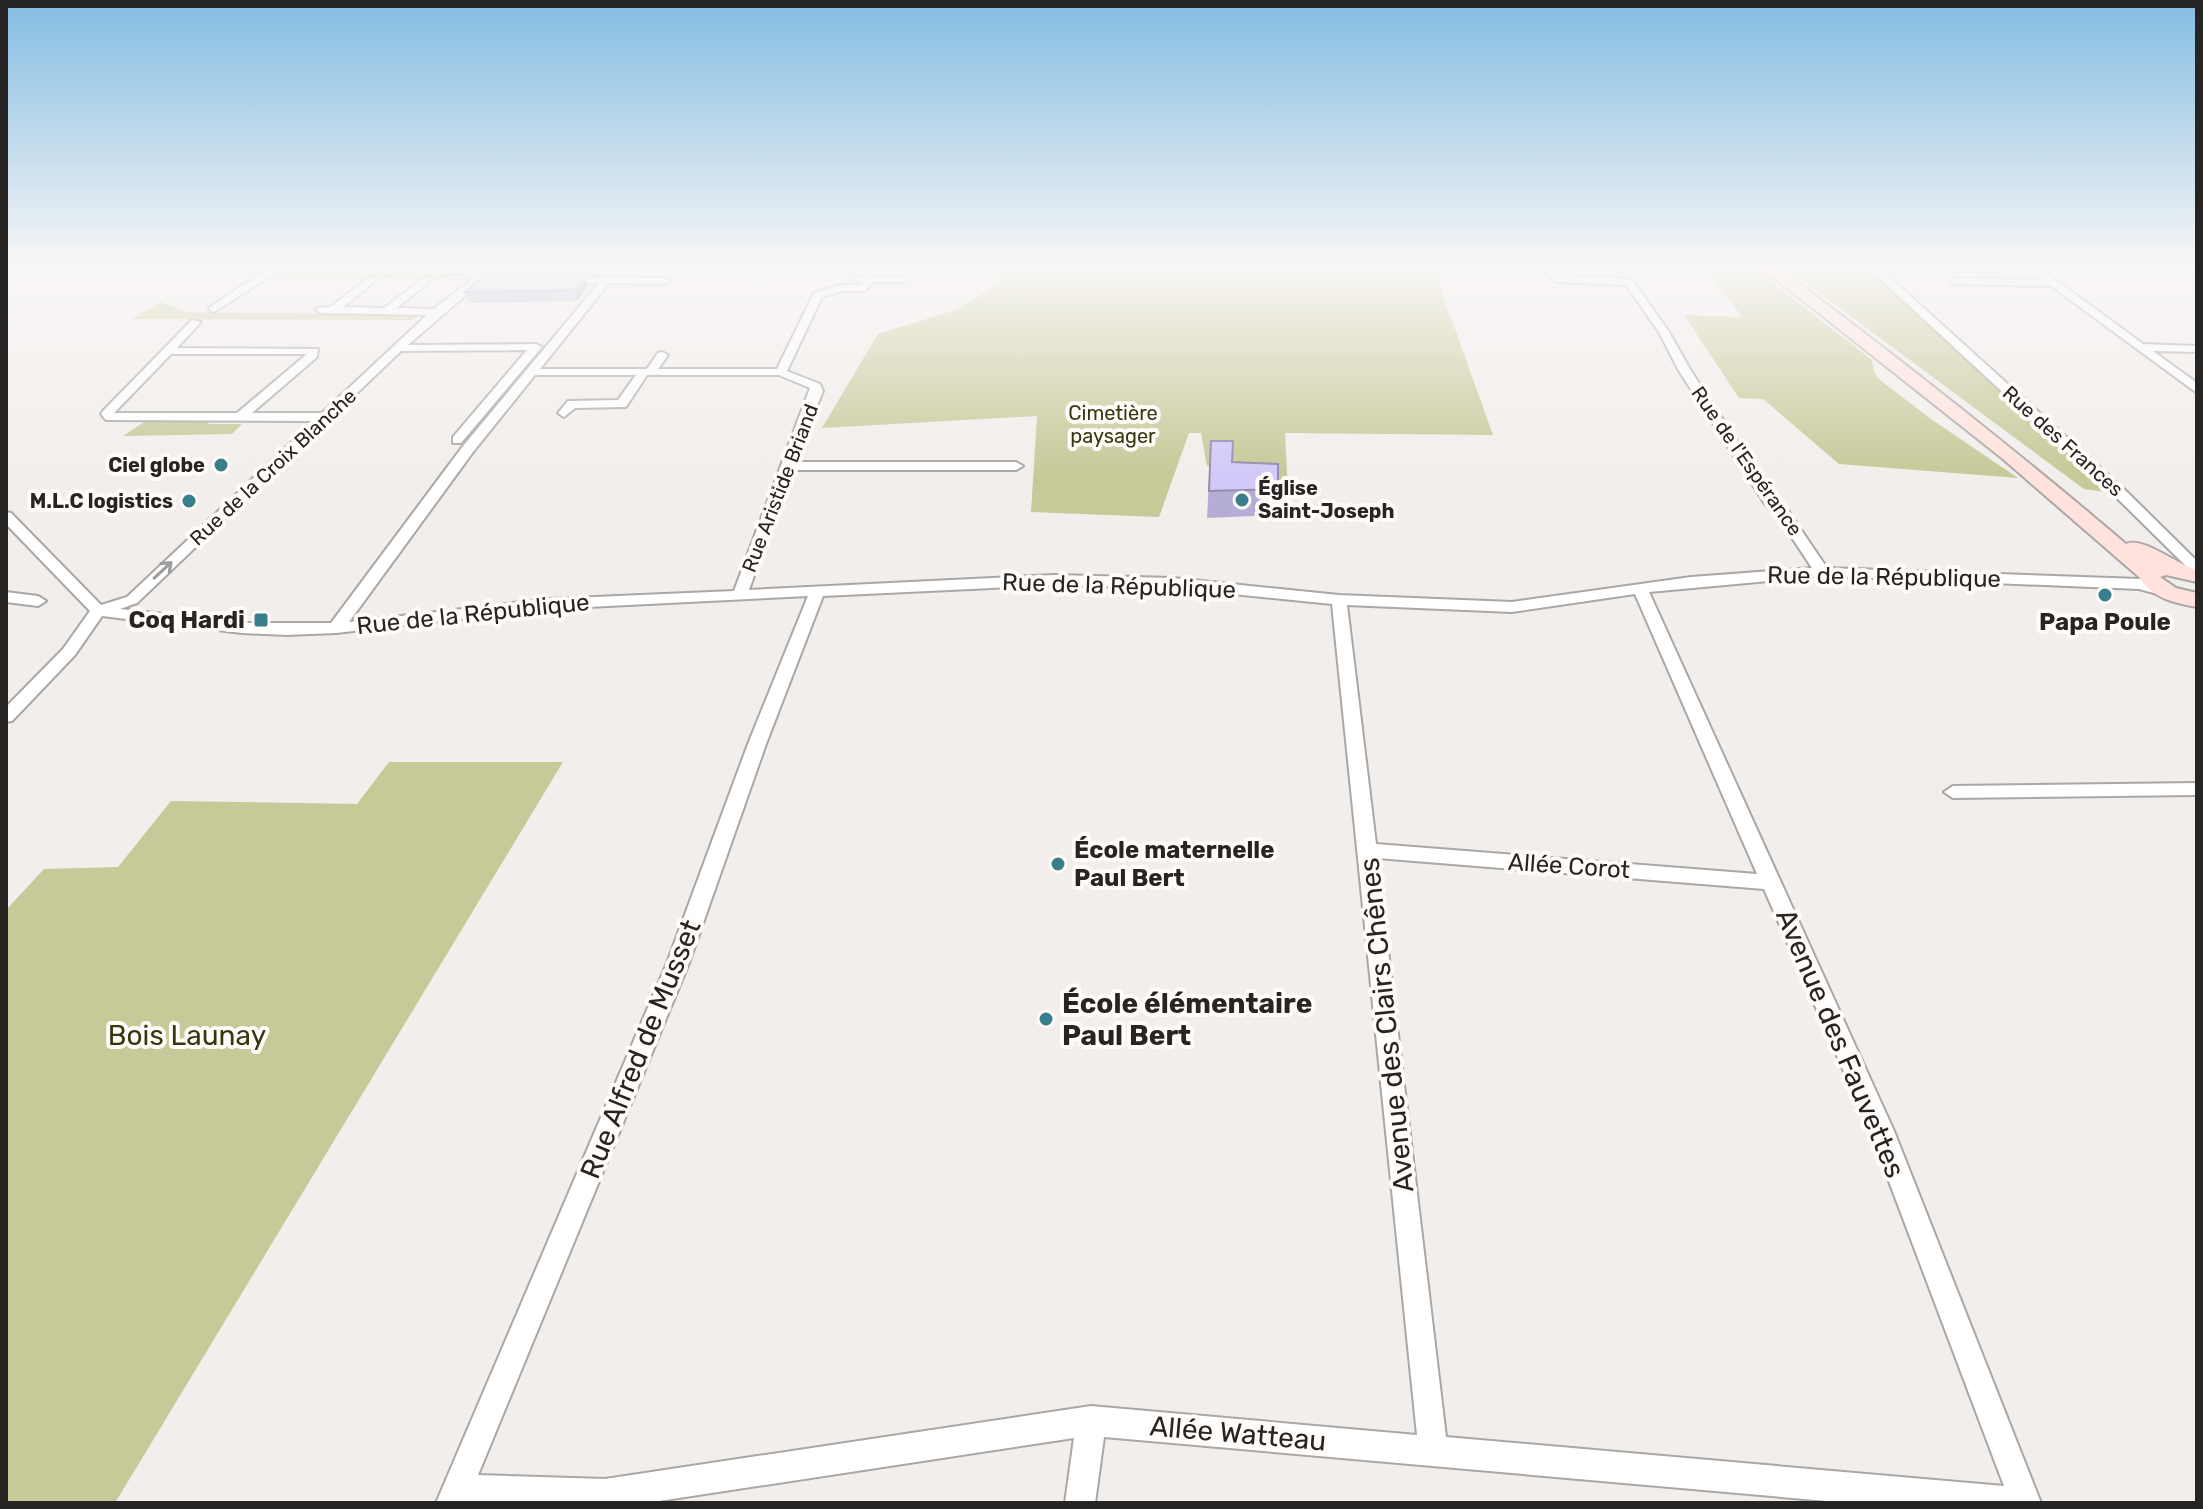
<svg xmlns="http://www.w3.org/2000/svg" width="2203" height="1509" font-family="Rubik,sans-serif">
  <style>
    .green { fill: #c6c998 }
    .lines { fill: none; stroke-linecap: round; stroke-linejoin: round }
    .street-casing { stroke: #aaa7a5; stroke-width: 4 }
    .secondary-casing { stroke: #aaa7a5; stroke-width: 4 }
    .street { fill: #fff; fill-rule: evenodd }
    .secondary { fill: #ffe2dd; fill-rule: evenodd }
    .wall { fill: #b5add5 }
    .shaded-wall { fill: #948dae }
    .building { fill: #d3c9f8; stroke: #948dae; stroke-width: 2 }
    .oneway { stroke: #9d9d9c }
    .poi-dot { fill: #397f8b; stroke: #fefbf8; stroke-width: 3 }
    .labels { text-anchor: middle; stroke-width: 8; stroke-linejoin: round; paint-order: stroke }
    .far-park-label { font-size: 20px; fill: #35370f; stroke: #fefbf8 }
    .far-street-label { font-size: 20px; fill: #262524; stroke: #fefbf8 }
    .far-poi-label { font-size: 20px; font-weight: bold; fill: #262524; stroke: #fefbf8; text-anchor: end }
    .street-label { font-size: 24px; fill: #262524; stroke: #fefbf8 }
    .poi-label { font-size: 24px; font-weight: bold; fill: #262524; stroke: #fefbf8; text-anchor: end }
    .near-poi-label { font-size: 28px; font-weight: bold; fill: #262524; stroke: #fefbf8; text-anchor: start }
    .near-street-label { font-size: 28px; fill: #262524; stroke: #fefbf8 }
    .near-park-label { font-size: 28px; fill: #35370f; stroke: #fefbf8 }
  </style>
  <rect width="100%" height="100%" fill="#f1eeeb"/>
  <!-- green -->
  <path class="green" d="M1011 264H1438L1440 287 1493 435 1285 433 1289 514 1276 515 1275 490 1231 467 1207 466 1201 433H1189L1159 517 1031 512 1037 416 822 428 878 334 955 310 1001 283Z
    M1749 264 1872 360 1874 372 1880 380 1931 419 2018 478 1839 464 1763 399 1739 398 1684 315 1742 317 1703 265Z
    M1780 264H1856L1889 289 2113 493 2084 489Z
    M299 272 447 273 440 280 289 279Z
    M161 302 187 312 420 315 412 320 132 319Z
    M209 421 208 424H242L232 434 123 436 144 422Z
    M389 762H563L115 1503H6V910L44 869 118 867 171 801 357 804Z"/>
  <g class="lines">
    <defs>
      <path id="street" d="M6 264H20L6 271Z
        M196 264 463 268 481 274V282L408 345 536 344 542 347 461 443H453V437L527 350 401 351 137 603 120 609 242 623H331L463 446 599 283 560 282V278L564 277 665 278 670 281 665 284 609 283 540 369H647L658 353 662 352 668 355 658 369H777L814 293 841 285H862L863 282 853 279 858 276 905 277V281L901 282H873L865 291H842L822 297 787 371 820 384 823 391 794 462H1016L1023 466 1016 470H791L749 590 1054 575 1173 578 1339 595 1512 602 1691 577 1812 568 1777 515 1765 504 1679 371 1659 332 1626 285 1556 282 1545 273 1471 271 1469 269 1474 266 1548 267 1559 276 1614 277 1633 281 1669 332 1691 371 1777 501 1787 509 1827 568 2140 579 2170 588 2173 591 2165 596 2139 589 1822 576 1649 592 1894 1131 2041 1503H1850L1104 1437 1095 1503H1065L1074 1438 646 1503H436L667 963 748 744 808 596 548 609 336 633 286 635 242 633 102 616 75 655 12 721 6 722V707L63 649 90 611 6 524V512L11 513 101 605 127 597 314 421 106 420 101 414 103 411 192 320 201 322 177 348 318 349 317 357 252 413H322L427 315 321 313 316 310 317 308 330 307 370 277 375 280 374 282 343 307 384 308 424 278 428 279V283L397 308 434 309 472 279 471 276 463 274 275 273 214 312 209 309 210 307 263 272ZM171 354H307L237 413H114ZM535 375H636L618 400 568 401 558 413 564 417 575 408 626 407 647 375H779L810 388 734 591 548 599 349 622 473 452ZM1054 585 1173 588 1332 604 1417 1435 1091 1406 605 1479 478 1475 689 963 766 744 823 596ZM1635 594 1757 874 1376 844 1347 605 1512 612ZM1377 858 1764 889 1870 1131 2004 1486 1446 1437Z
        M1864 264H1875L2127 492 2197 561V573L2192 572 2117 498Z
        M2023 264H2034L2143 344 2197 346V352L2153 351 2197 383V393L2051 286 1955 284 1950 281 1955 278 2043 280Z
        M6 592 38 596 46 601 38 606 6 602Z
        M2197 783V795L1953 798 1944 792 1953 786Z"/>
      <path id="secondary" d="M1757 264H1773C1894 354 2012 447 2126 544 2143 536 2177 565 2197 570V582L2166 575 2160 577 2176 588 2197 593V607C2174 603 2152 598 2139 577L2003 459Z"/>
    </defs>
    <!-- street casing -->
    <use href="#street" class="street-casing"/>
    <!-- secondary casing -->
    <use href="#secondary" class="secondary-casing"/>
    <!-- street -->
    <use href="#street" class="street"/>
    <!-- secondary -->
    <use href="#secondary" class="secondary"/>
  </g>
  <!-- wall -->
  <path class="wall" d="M498 264H606L597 275 501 274Z
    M588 287 577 301 469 303 465 292Z
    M1211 441 1232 462 1278 489 1276 515 1207 518Z"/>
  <!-- shaded-wall -->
  <path class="shaded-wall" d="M595 264H606L597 275Z
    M585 276 588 287 577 301 574 290Z"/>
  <!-- building -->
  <path class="building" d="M485 275 585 276 574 290 465 292Z
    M1211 441H1233L1232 462 1278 464V489L1209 491Z"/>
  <!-- one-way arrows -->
  <defs><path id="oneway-shaft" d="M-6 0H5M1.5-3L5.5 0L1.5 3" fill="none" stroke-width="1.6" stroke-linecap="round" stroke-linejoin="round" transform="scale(2)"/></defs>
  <use class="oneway" href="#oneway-shaft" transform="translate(163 570) rotate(-43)"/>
  <!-- sky -->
  <linearGradient id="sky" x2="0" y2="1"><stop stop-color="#84bde3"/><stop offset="0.56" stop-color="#f9f7f6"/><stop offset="1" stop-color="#f9f7f6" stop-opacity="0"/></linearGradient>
  <rect width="2203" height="475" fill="url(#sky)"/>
  <!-- markers -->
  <g class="poi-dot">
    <circle cx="221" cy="465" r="8"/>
    <circle cx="1242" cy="500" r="8"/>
    <circle cx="189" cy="501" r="8"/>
    <circle cx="2105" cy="595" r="8"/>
    <rect x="253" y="612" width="16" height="16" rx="4"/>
    <circle cx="1058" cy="864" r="8"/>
    <circle cx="1046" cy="1019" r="8"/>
  </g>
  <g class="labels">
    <!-- far-park labels -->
    <g class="far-park-label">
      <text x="1113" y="420">Cimetière<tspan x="1113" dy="23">paysager</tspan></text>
    </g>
    <!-- far-street labels -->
    <g class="far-street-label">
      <text transform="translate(2063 441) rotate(42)" y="7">Rue des Frances</text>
      <text transform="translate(1747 461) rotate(55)" y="7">Rue de l'Espérance</text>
      <text transform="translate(273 467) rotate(-43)" y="7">Rue de la Croix Blanche</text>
      <text transform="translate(780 488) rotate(-69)" y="7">Rue Aristide Briand</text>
    </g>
    <!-- far-poi labels -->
    <g class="far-poi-label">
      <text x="205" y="472">Ciel globe</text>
      <text x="1258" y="495" text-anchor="start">Église<tspan x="1258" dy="23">Saint-Joseph</tspan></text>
      <text x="173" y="508">M.L.C logistics</text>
    </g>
    <!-- street labels -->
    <g class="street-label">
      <text transform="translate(1884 577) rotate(1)" y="8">Rue de la République</text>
      <text transform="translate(1119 586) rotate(2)" y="8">Rue de la République</text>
      <text transform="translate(473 614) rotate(-6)" y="8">Rue de la République</text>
      <text transform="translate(1569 866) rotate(4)" y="8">Allée Corot</text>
    </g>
    <!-- poi labels -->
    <g class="poi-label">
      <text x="245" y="628">Coq Hardi</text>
      <text x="2105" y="630" text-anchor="middle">Papa Poule</text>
      <text x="1074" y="858" text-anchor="start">École maternelle<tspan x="1074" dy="28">Paul Bert</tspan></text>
    </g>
    <!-- near-poi labels -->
    <g class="near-poi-label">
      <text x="1062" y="1013">École élémentaire<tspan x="1062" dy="32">Paul Bert</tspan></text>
    </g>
    <!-- near-street labels -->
    <g class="near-street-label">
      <text transform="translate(1386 1025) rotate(-96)" y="10">Avenue des Clairs Chênes</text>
      <text transform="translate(1841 1043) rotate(67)" y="10">Avenue des Fauvettes</text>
      <text transform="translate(640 1049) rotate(-68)" y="10">Rue Alfred de Musset</text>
      <text transform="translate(1238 1433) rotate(5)" y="10">Allée Watteau</text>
    </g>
    <!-- near-park labels -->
    <g class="near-park-label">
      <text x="187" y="1045">Bois Launay</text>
    </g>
  </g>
  <!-- border -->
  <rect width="2203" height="1509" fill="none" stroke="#262524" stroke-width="16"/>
</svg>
